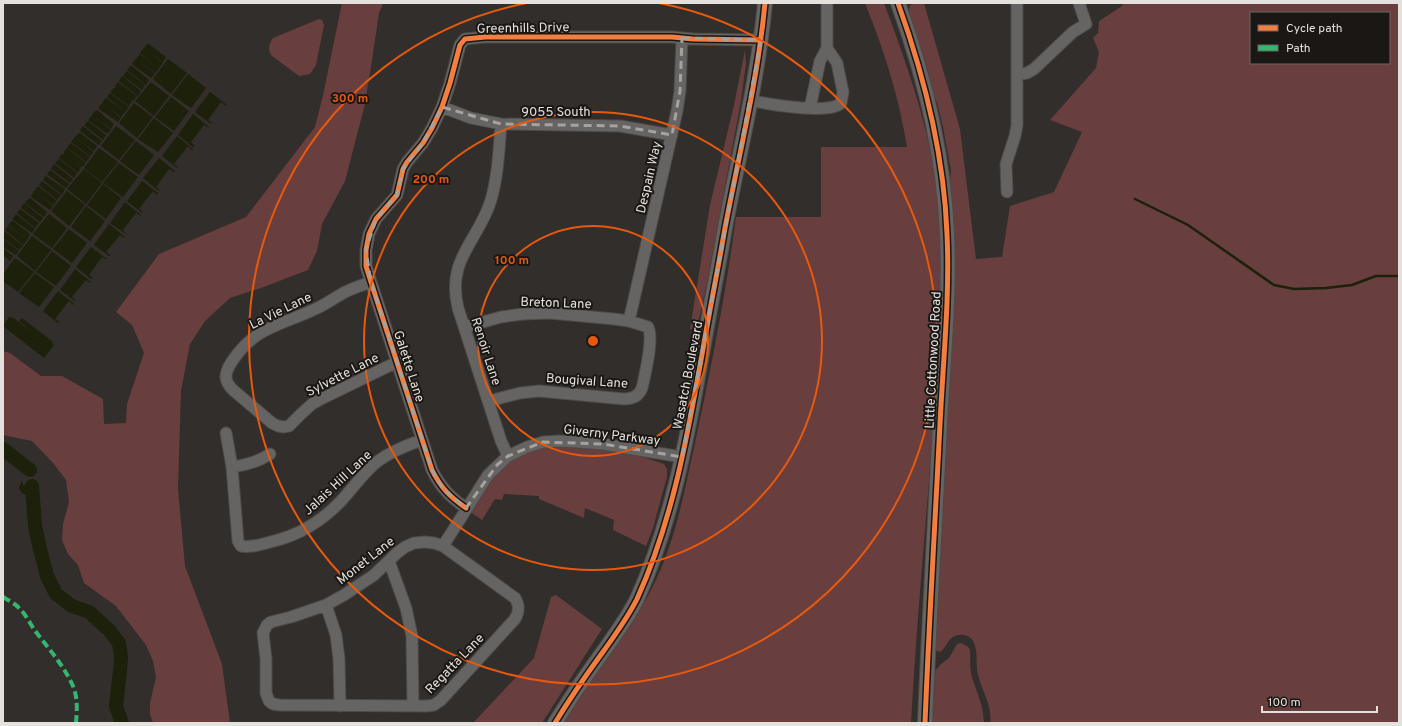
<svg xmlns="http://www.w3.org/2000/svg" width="1402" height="726" font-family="Overpass,sans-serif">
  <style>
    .green { fill: #683e3e; fill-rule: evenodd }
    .water { fill: #1d200a }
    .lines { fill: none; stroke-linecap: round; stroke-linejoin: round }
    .stream { stroke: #1d200a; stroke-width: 2.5 }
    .river { stroke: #1d200a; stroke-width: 14 }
    .minor-casing { stroke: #4e4a48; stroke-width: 13 }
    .major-casing { stroke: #4e4a48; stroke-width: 16 }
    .minor { stroke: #656462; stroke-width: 11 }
    .major { stroke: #666462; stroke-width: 14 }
    .quiet { stroke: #33b770; stroke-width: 4; stroke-dasharray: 8 4; stroke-linecap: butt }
    .cycleway-casing { stroke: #1a1714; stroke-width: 8 }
    .cycleway { stroke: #f27e40; stroke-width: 5 }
    .marked { fill: none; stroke: #a6a29e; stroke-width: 3; stroke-dasharray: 8 5; stroke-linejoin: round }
    .ring { fill: none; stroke: #e8590c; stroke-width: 2 }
    .labels { text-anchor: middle; stroke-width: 4; stroke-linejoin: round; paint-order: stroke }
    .street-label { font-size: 13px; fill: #e4e0dc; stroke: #1a1714 }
    .centre { fill: #e8590c; stroke: #1a1714; stroke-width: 2 }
    .ring-label { font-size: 12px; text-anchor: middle; font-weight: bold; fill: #e8590c; stroke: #1a1714; stroke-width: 4; stroke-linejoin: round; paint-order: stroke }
  </style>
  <rect width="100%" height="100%" fill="#322e2b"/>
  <!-- green -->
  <path class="green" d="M342 3H378L383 4 379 13 371 67 364 108 345 181 322 224 317 251 308 270 261 288 230 298 205 321 190 344 181 391 178 489 185 566 222 664 230 723H153L150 714V703L156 677 153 661 146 645 116 606 84 583 78 565 68 554 62 540 63 524 69 502 66 480 53 463 32 441 3 435V351L10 353 41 376H62L103 399 104 424 126 423 127 404 144 353 132 325 116 312 159 254 246 217 315 127 323 95Z
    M865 3H884C905 59 925 115 935 175 945 244 940 314 936 383 929 497 917 610 911 723H562C591 678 627 637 651 590 675 544 684 493 695 443 711 368 726 293 736 217H821V147H907C899 97 884 50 865 3Z
    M917 3H924L960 129 976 259 1002 257 1010 206 1054 192 1082 132 1050 120 1096 68 1099 52 1093 38 1098 33 1099 21 1122 6 1123 3H1399V723H990C993 703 979 688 977 669 976 660 978 650 973 641 971 637 965 634 960 635 948 635 948 647 940 652L934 650 954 276V225L950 179 951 170 943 127 937 102 935 100 926 64 909 12 910 5ZM1251 13H1389V63H1251Z
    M319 19 322 20 324 25 316 65 310 74 299 76 272 56C267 50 269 44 273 38Z
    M745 50 746 63 741 101 708 277 700 315 695 330 690 329 710 205 734 105Z
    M550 446C588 445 628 450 664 464L667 469V477L653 528 646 546 613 530 614 520 585 508 584 518 539 499V496L504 494 502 500 495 499 482 520 469 511C492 474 506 457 550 446Z
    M556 595 602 629 542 723H473L534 658 551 597Z
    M961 643C965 645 969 646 970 651 971 659 969 668 972 677 977 694 983 703 984 723H931L934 672 941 664 949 658 957 644Z"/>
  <!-- water -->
  <path class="water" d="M147 44H149L166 57 163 62 144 48Z
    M144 48 163 63 159 68 140 53Z
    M140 54 159 68 155 73 136 59Z
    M136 59 155 74 151 78 133 65 132 63Z
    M168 59 187 73 171 94 153 79Z
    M130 66H132L149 80 146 85 127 70Z
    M127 71 145 85 142 90 123 76Z
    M188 74 206 88 191 108 172 95Z
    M122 76 141 91 138 96 119 81Z
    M118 82 137 96 133 101 125 95 132 101 129 106 110 92 114 88H115V86Z
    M151 82 169 96 154 116 135 101Z
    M210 92 227 105 226 106 221 102 208 120 212 123 211 124 195 112Z
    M110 93 129 107 125 112 107 97Z
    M171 97 189 111 174 131 155 117Z
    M106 98 125 112 121 117 102 103Z
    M102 103 121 118 118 122 99 109V107Z
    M134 103 153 117 137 138 119 123Z
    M97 110 114 124 111 129 92 115 95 111Z
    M193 114 209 127V128L204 125 191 142 195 146 193 147 178 135Z
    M92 115 111 130 107 134 88 120Z
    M154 118 173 133 158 152 138 139Z
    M88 121 106 135 103 140 84 125Z
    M83 126 102 141 99 145 81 132 80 130Z
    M116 126 135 140 119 160 101 146Z
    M79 133H80L97 146 94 151 75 137Z
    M177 136 193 149 192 150 188 146 174 164 178 167 177 168 162 156Z
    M75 137 94 152 90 156 71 142Z
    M136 141 154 155 139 175 120 161Z
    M71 143 90 157 86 162 67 147Z
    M67 148 86 163 82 167 71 159 81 167 78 173 59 158 62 154H64V152Z
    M99 148 118 162 102 182 84 168Z
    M159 158 175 171 174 172 169 169 156 187 160 190 159 191 143 178Z
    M59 159 77 173 74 178 55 163Z
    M119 163 138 177 123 197 103 183Z
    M54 164 73 179 70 183 51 169Z
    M84 169 102 183 86 204 67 189Z
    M50 170 69 184 66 188 48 175 47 174Z
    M46 176 65 189 62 195 43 180Z
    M42 181 61 195 57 200 39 185Z
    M142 181 158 193 157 195 153 191 139 209 143 212 142 213 127 201Z
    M103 184 121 198 106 219 87 205Z
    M38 186 57 201 53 205 34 191Z
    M34 191 53 206 50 210 31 197V196Z
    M67 191 85 205 69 226 51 211Z
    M30 198 47 212 44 217 25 203 28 199Z
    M125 202 141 215V216L136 213 123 230 127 234H126L110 223Z
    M24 203 43 218 40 222 21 208Z
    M86 206 105 221 90 241 71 227Z
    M20 209 39 223 35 228 17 213Z
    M16 214 35 229 32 233 13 220V218Z
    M49 214 67 228 52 248 33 234Z
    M12 221H13L30 234 27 240 8 225Z
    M109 224 125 237 124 238 120 235 106 252 111 256H109L94 245Z
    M8 226 27 240 23 245 5 230Z
    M69 229 87 243 72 263 53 249Z
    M4 231 23 246 19 250 3 238Z
    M32 236 51 250 35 271 17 256Z
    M3 239 19 251 16 255 3 247Z
    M91 247 107 259V260L102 257 89 275 93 278 91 279 76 267Z
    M3 248 13 256 10 261 3 255Z
    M52 251 71 266 56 286 36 272Z
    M15 258 34 272 18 292 3 281V274Z
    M75 269 91 282 90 283 86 280 72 297 76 301H75L60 290Z
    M35 273 54 287 39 307 19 293Z
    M58 291 74 304 73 305 69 301 55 319 60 322 58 323 43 311Z
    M9 317 11 318 12 317 35 334 19 321 22 318 53 342 52 344 54 345 44 358 3 326Z
    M22 480 23 485H27V487L35 486 36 493C28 494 22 497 19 488Z"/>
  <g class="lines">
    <!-- stream -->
    <path class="stream" d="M1135 199 1188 225 1274 285 1294 289 1326 288 1352 285 1376 276H1399"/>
    <!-- river -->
    <path class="river" d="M3 449 30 470
      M32 486 35 526 40 549 47 576 56 594 72 606 89 612 109 630 119 643 121 657 120 671 116 706 122 723"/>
    <defs>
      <path id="minor" d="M1017 75 1027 73 1034 69 1073 32 1086 24 1079 3
        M750 100C766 104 830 115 841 103L843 92 837 63 827 48V3
        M442 107 471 118 501 124 620 126 672 135
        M810 108 820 61 827 48
        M501 124C499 149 498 176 491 200 478 242 446 259 458 308L501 441 508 456
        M1007 192 1006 164 1015 136 1017 125V3
        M371 282C360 286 349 289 340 295 331 300 323 306 313 310 278 326 253 328 231 363 224 374 224 381 233 390L272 423 278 426 284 427 289 426 301 414 312 404 321 399 397 362
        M629 321 677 111 680 91 682 38
        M465 327 501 317 523 314 550 313 614 319 629 321 648 327C654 339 645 374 642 388 639 396 633 399 624 399L539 391 520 393 489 401
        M226 433 232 467 238 541 241 546C252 548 263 544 274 541 299 535 323 520 341 501 353 488 364 472 378 461 392 451 407 445 422 440
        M232 467C247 465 258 462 270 454
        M466 508C450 497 441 488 432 470L371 282 366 266V250L369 234 376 219 397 195 403 169 407 162 423 143 432 128 442 107 450 83 460 45 465 39 485 37H672L693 39 761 40
        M425 542 434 543 443 546 515 598C520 606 519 612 515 619L441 700 434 705 427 706 279 705 273 704 269 701 266 693V659L263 633 267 625 271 622 291 617 326 605 344 595 374 575 397 553 405 547 414 543Z
        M443 546 488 475 508 456 527 447 543 442 559 441 577 442 603 444 682 457
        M389 561 406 608 412 636 413 706
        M326 605 336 635 339 659 340 706"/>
      <path id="major" d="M898 3C925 78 944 154 947 234 950 297 943 361 940 424 935 524 929 623 925 723
        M555 723C569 700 584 678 600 656 613 638 627 619 637 599 673 520 688 433 703 349 710 308 718 269 725 228 739 154 758 79 765 3"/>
    </defs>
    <!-- minor casing -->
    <use href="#minor" class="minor-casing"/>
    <!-- major casing -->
    <use href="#major" class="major-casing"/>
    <!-- minor -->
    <use href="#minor" class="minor"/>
    <!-- major -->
    <use href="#major" class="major"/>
    <!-- quiet -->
    <path class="quiet" d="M3 597C8 600 14 603 18 607 26 614 30 624 36 632 49 649 64 666 73 686 78 698 77 711 76 723"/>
    <defs>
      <path id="cycleway" d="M898 3C925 78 944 154 947 234 950 297 943 361 940 424 935 524 929 623 925 723
        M466 508C450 497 441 488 432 470L371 282 366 266V250L369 234 376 219 397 195 403 169 407 162 423 143 432 128 442 107 450 83 460 45 465 39 485 37H672L693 39 761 40
        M555 723C569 700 584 678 600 656 613 638 627 619 637 599 673 520 688 433 703 349 710 308 718 269 725 228 739 154 758 79 765 3"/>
    </defs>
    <!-- cycleway casing -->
    <use href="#cycleway" class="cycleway-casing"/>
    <!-- cycleway -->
    <use href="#cycleway" class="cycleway"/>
  </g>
  <!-- marked area -->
  <path class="marked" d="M682 38 761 40 682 457 603 444 543 442 508 456 497 465 466 508 443 489 432 470 371 282 366 250 376 219 397 195 403 169 423 143 442 107 501 124 620 126 672 135 680 91Z"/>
  <!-- distance rings -->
  <g class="ring">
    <circle cx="593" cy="341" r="115"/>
    <circle cx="593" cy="341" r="229"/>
    <path d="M659 3A344 344 0 1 1 527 3"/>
  </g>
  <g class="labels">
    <!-- street labels -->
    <g class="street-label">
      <text transform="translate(523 27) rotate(-1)" y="5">Greenhills Drive</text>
      <text x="556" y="116">9055 South</text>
      <text transform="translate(648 177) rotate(-77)" y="5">Despain Way</text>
      <text transform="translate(556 302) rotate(2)" y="5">Breton Lane</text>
      <text transform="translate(280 310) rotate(-26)" y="5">La Vie Lane</text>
      <text transform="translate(487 351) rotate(72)" y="5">Renoir Lane</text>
      <text transform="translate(932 360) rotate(-87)" y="5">Little Cottonwood Road</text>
      <text transform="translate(410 366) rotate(72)" y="5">Galette Lane</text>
      <text transform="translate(342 374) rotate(-27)" y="5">Sylvette Lane</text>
      <text transform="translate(687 375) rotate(-79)" y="5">Wasatch Boulevard</text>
      <text transform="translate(587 380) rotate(4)" y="5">Bougival Lane</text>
      <text transform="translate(612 434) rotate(7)" y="5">Giverny Parkway</text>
      <text transform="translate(337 482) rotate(-43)" y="5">Jalais Hill Lane</text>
      <text transform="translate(365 560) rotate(-38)" y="5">Monet Lane</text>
      <text transform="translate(454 663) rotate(-46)" y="5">Regatta Lane</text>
    </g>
  </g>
  <circle cx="593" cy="341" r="6" class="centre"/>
  <g class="ring-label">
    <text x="350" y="102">300 m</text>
    <text x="431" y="183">200 m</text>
    <text x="512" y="264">100 m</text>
  </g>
  <!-- border -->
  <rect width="1402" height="726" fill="none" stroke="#e4e0dc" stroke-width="8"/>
  <!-- legend -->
  <rect x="1250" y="12" width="140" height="52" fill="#1a1714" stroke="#6b6764"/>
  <rect x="1258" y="25" width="20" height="6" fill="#f27e40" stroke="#6b6764"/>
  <text x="1286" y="32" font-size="12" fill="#e4e0dc">Cycle path</text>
  <rect x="1258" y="45" width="20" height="6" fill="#33b770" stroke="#6b6764"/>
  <text x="1286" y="52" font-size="12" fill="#e4e0dc">Path</text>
  <!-- scale -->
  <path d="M1262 706v6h115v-6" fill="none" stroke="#e4e0dc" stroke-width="2"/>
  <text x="1268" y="706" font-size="12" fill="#e4e0dc" stroke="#1a1714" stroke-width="3" paint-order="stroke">100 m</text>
</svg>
